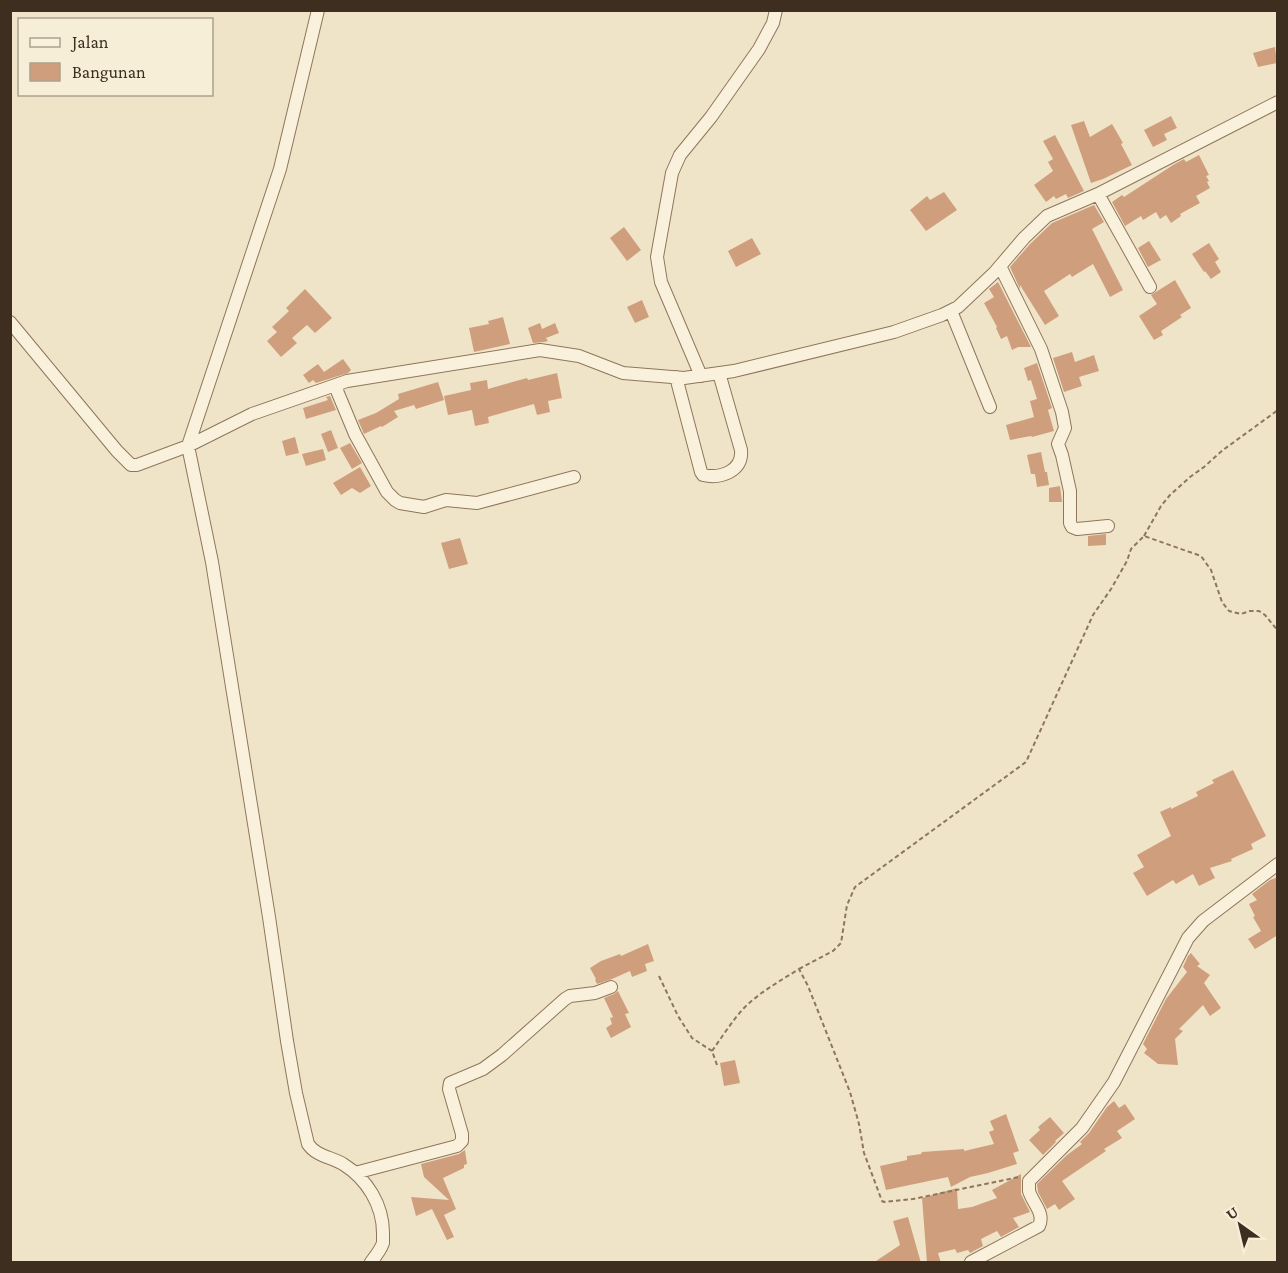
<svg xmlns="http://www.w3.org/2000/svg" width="1288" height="1273" font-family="'Crimson Pro',serif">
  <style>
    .building { fill: #cf9f7d }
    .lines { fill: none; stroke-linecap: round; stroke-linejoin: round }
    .street-casing { stroke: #8d765c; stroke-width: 14 }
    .path { stroke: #8d765c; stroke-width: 2; stroke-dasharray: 4.5 3; stroke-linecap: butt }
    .street { stroke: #faf1dc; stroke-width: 12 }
  </style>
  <rect width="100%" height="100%" fill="#f0e4c8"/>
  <!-- building -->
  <path class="building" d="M1275 47 1277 63 1258 67 1253 53Z
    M1171 116 1177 128 1164 134 1167 140 1153 147 1144 130Z
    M1084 121 1090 137 1112 124 1123 143 1121 144 1132 165 1103 179 1091 183 1071 125Z
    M1055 135 1084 191 1068 198 1066 194 1056 199 1054 196 1046 202 1034 185 1053 171 1048 162 1053 159 1043 141Z
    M1199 155 1209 175 1206 176 1209 181 1207 182 1210 188 1196 196 1200 203 1180 214 1181 216 1171 223 1166 215 1160 219 1156 212 1143 220 1141 216 1125 226 1112 202 1122 195 1124 197 1173 165 1184 159 1186 162Z
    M944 192 957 210 926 231 910 210 927 196 930 200Z
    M1094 205 1104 222 1092 229 1123 290 1110 297 1093 264 1072 277 1070 274 1044 291 1059 316 1045 325 1020 285V289L1010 267 1030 244 1052 223Z
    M624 227 641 250 627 261 610 238Z
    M752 238 761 254 736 267 728 251Z
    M1149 241 1161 260 1148 267 1138 248Z
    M1209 243 1219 259 1215 262 1221 272 1211 279 1205 271 1204 272 1192 254Z
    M1175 280 1191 308 1180 315 1182 317 1161 331 1163 335 1154 340 1139 316 1157 304 1151 295Z
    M998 282 1031 347H1018L1012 350 1007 336 1001 339 996 328 997 327 984 303 994 297 989 289Z
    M305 289 332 318 315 333 307 325 292 338 297 343 281 357 267 341 277 332 272 327 289 311 286 308Z
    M642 300 649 317 635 323 627 307Z
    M503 317 510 344 474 352 469 328 489 324 488 321Z
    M540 323 542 329 555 323 559 333 546 338 548 341 544 342 533 343 528 328Z
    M1072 352 1075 362 1094 355 1099 371 1079 377 1082 386 1064 392 1053 358Z
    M343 359 351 370 348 373 316 383 313 380 309 383 303 375 318 364 324 372Z
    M1037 363 1052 408 1048 410 1054 431 1032 437 1031 436 1010 440 1006 425 1034 417 1030 401 1037 399 1031 380 1028 381 1024 368Z
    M557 373 562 398 548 401 550 412 537 415 534 404 488 417 489 423 475 426 472 410 448 415 444 396 471 390 470 383 487 380 488 389 527 378 528 380Z
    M438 382 444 400 416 409 414 405 394 411 398 417 382 427 381 426 364 434 358 420 376 413 399 399 398 394Z
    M330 396 336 410 306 419 303 408 328 400 326 397Z
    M331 430 338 448 328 452 321 434Z
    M295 437 299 453 286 456 282 441Z
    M350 443 362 463 352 469 340 448Z
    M323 449 326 460 306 466 302 454Z
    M1041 452 1045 472H1047L1049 485 1037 487 1035 474H1031L1027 455Z
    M360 467 371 486 360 493 352 488 341 495 333 483Z
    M1060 486 1062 502H1049V488Z
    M1106 534V545L1088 546V536Z
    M460 538 468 564 449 569 441 543Z
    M1233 770 1266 836 1251 844 1253 849 1231 859 1232 861 1210 868 1215 878 1199 886 1193 874 1176 884 1173 880 1147 896 1133 873 1144 867 1137 855 1171 836 1160 812 1171 807V809L1198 796 1196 792 1214 783 1212 780Z
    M1278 877V935L1255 949 1248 939 1261 931 1253 917 1255 916 1249 904 1257 900 1252 894 1270 880Z
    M648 944 654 961 645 964 647 971 632 977 630 971 612 979 597 984 595 980 596 979 590 968 601 961 620 954 621 956Z
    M1191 953 1200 964 1197 966 1210 975 1204 983 1221 1008 1210 1016 1203 1005 1179 1029 1183 1031 1175 1039 1178 1065 1158 1064 1144 1053 1147 1049 1143 1044 1166 999 1187 972 1183 967 1188 956Z
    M618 991 629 1013 625 1014 631 1027 611 1038 606 1028 612 1024 610 1018 613 1017 604 998 614 994Z
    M735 1060 740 1083 724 1086 720 1063Z
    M1114 1101 1119 1108 1125 1104 1135 1119 1117 1131 1122 1138 1104 1149 1106 1151 1062 1181 1075 1199 1059 1210 1055 1204 1047 1209 1038 1192 1037 1184 1067 1155 1082 1144 1080 1142 1089 1133 1107 1107Z
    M1006 1114 1019 1151 1013 1153 1017 1164 988 1173 970 1177 951 1187 948 1177 886 1190 880 1166 907 1160V1156L921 1154 922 1152 964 1149V1151L994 1144 989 1132 994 1130 990 1121Z
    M1050 1117 1064 1133 1055 1141 1056 1142 1043 1155 1029 1140 1040 1130 1038 1127Z
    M465 1150 467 1164 464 1165V1168L443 1178 456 1209 444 1215 454 1237 447 1240 432 1209 416 1216 411 1197 449 1200 424 1177 421 1164 459 1154Z
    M1021 1174V1194L1030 1212 1013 1218 1019 1227 1001 1237 997 1231 981 1239 983 1246 970 1253 968 1250 957 1253 955 1249 938 1253 941 1263H927L922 1198 957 1188 958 1209 972 1207 997 1198 992 1190Z
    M908 1217 921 1263H873L900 1245 893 1221Z"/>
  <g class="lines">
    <defs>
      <path id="street" d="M318 10 280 169 188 446 212 562 269 917 287 1041 296 1093 308 1144C316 1156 331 1157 343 1164 367 1179 383 1205 383 1233 383 1234 383 1241 383 1243 381 1249 375 1257 371 1262
        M1098 194 1150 287
        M1000 266 1041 349 1062 412 1065 428 1058 444 1062 455 1070 491V523L1072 527 1077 529 1108 526
        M951 311 990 407
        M10 322 117 451 131 465H137L188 446 252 414 347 381 540 350 579 356 623 373 684 378 734 371 894 332 942 315 958 307 995 272 1024 238 1047 216 1098 194 1278 102
        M701 376 661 282 657 257 672 173 680 155 711 117 759 49 773 23 776 10
        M676 377 701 472 703 475C721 479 743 471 741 450L719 373
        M335 386 355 434 387 492 395 500 400 503 424 507 446 500 477 503 574 477
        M355 1173 457 1146 462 1141V1134L449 1089 450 1083 483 1069 502 1055 565 999 570 996 595 993 611 987
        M971 1262 1039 1226C1045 1213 1033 1204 1029 1191 1029 1189 1029 1183 1029 1181L1082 1128 1114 1082 1188 938 1203 921 1278 864"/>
    </defs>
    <!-- street casing -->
    <use href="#street" class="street-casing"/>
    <!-- path -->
    <path class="path" d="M1144 536 1161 506 1170 495 1190 477 1204 467 1223 450 1278 410
      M799 969 833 951 841 943 847 905 855 887 1026 762 1093 615 1111 589 1127 561 1131 549 1144 536 1201 556 1211 570 1222 602 1229 611 1241 614 1250 611H1259L1265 615 1278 631
      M659 976 678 1016 692 1038 712 1051
      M717 1065 712 1051C722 1037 732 1021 744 1008 760 992 780 981 799 969L808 986 850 1092 859 1124 864 1153 882 1201 884 1202 913 1199 1019 1177"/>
    <!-- street -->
    <use href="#street" class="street"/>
  </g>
  <!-- border -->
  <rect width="1288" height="1273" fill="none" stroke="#3d2e20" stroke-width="24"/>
  <!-- legend -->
  <rect x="18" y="18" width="195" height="78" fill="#f7eed8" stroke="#ada18e" stroke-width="1.5"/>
  <rect x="30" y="38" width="30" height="9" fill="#faf1dc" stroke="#ada18e" stroke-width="1.5"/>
  <text x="72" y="48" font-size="18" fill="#3d2e20">Jalan</text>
  <rect x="30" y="63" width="30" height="18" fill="#cf9f7d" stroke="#ada18e" stroke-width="1.5"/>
  <text x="72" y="78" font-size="18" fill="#3d2e20">Bangunan</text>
  <!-- north arrow -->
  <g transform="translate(1240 1225) rotate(326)" stroke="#f7eed8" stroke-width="4.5" paint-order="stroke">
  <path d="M0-4.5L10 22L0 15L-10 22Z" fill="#3d2e20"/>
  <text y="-9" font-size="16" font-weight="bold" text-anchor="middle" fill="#3d2e20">U</text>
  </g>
</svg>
